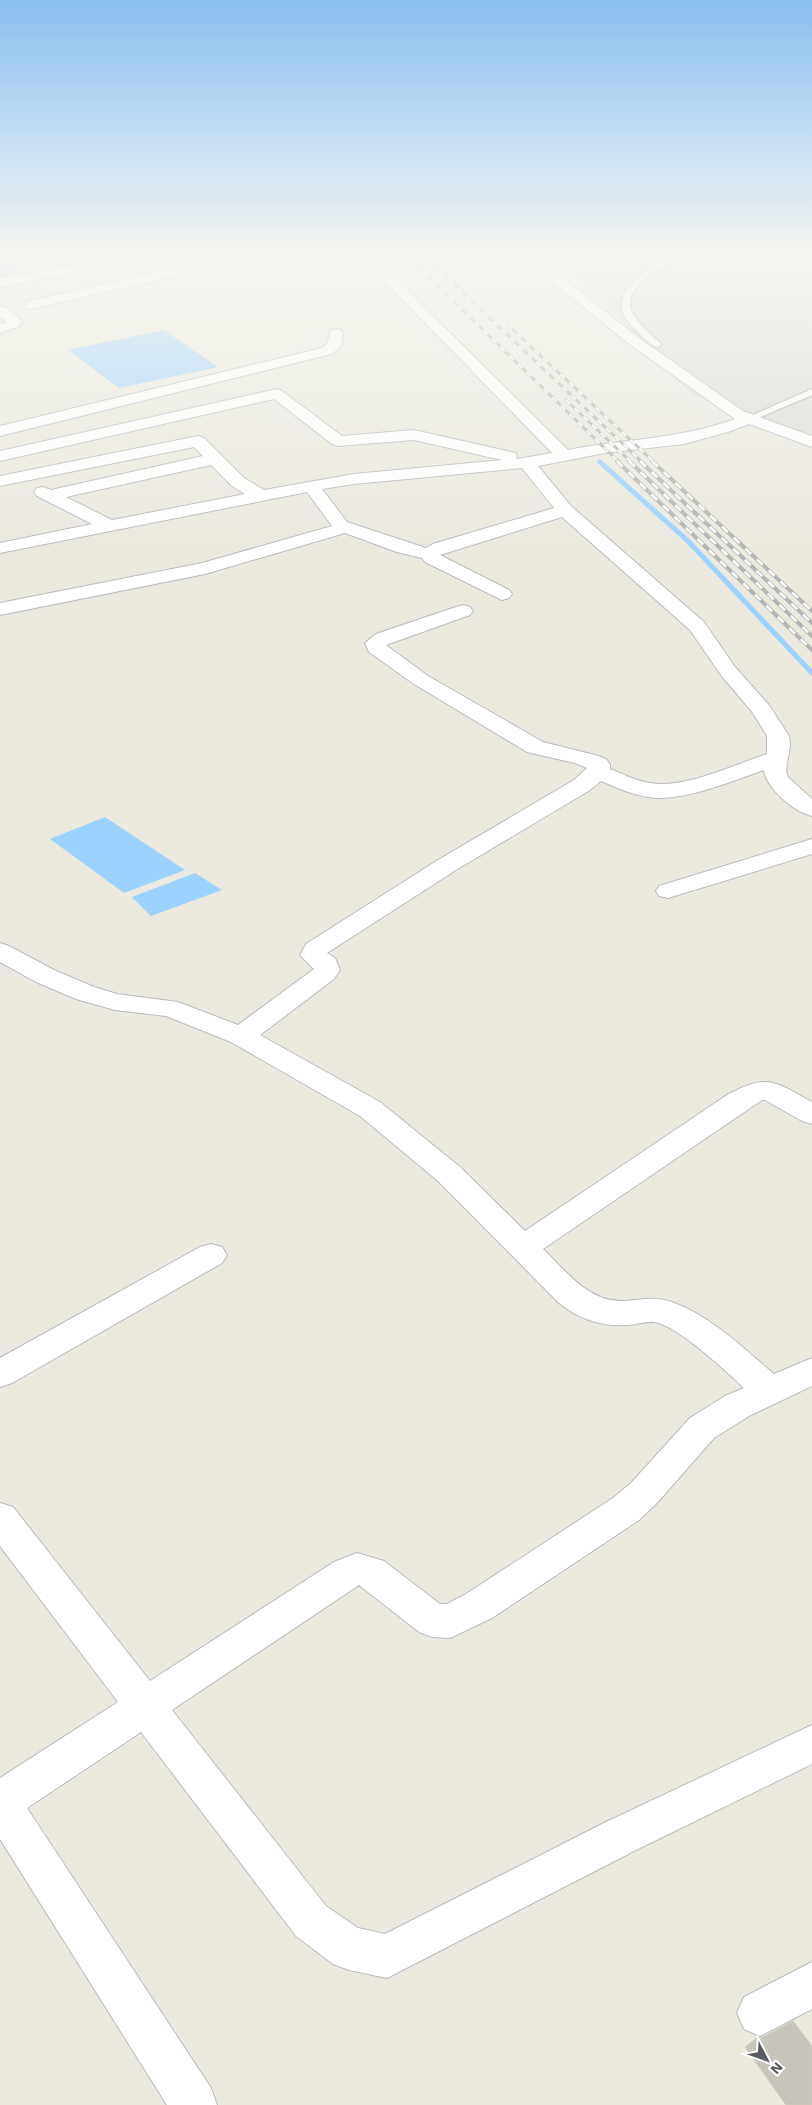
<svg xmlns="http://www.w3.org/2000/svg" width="812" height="2105" font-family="'Work Sans',sans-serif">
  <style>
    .industrial { fill: #dfddd7 }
    .water { fill: #9cd2ff }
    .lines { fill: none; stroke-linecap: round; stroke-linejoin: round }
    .stream { stroke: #9cd2ff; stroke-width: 5 }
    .building { fill: #c7c4bc; stroke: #d1cbbd }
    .service-casing { stroke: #b7babf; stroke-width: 3 }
    .minor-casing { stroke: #b7babf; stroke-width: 2 }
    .service { fill: #fff; fill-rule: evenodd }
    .minor { fill: #fff; fill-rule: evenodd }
    .rail-far1-casing { stroke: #b3b4b4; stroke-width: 3 }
    .rail-casing { stroke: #b3b4b4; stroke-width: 4 }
    .rail-far1 { stroke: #fff; stroke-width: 2; stroke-dasharray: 6; stroke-linecap: butt }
    .rail { stroke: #fff; stroke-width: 2.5; stroke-dasharray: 8; stroke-linecap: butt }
  </style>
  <rect width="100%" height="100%" fill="#eceadf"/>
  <!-- industrial -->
  <path class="industrial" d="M558 255H812V435L691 394Z"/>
  <!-- water -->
  <path class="water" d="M0 258 27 273 0 278Z
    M164 330 218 367 119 388 68 350Z
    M105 817 185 870 124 893 50 839Z
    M195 873 222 890 151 916 132 897Z"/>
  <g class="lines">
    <!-- stream -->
    <path class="stream" d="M600 462 688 541 812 673"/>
  </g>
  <!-- building -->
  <path class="building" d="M793 2021 812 2046V2105H786L745 2047 758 2037 761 2038Z"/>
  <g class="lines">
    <defs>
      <path id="service" d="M672 255H681C673 262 663 266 654 272 613 302 631 316 660 343L661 345 657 347C649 344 642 336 636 330 631 325 624 318 622 310 618 286 654 264 672 255Z
        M812 389V395L751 421 744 419Z"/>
      <path id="minor" d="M123 255H155L182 267 184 270 182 273 167 278 31 309 26 308 24 305 26 302 165 270 142 259 0 287V279Z
        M359 255H372L568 450C624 439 681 439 735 419L629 344 519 255H533L639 338 743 411 812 436V447L749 424 728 432 684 444 605 453 538 466 571 506 704 622 735 667 769 705 789 736 790 746 786 771 788 777 812 799V816C794 812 766 788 764 770 732 781 690 799 656 798 637 797 618 788 601 781L590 790 456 870 327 953 335 958 340 970 334 979 260 1035 380 1102 460 1167 525 1231 727 1095C767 1073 774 1081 812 1102V1124L802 1121 765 1100H762L543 1249C566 1271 588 1302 623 1301 640 1300 655 1296 672 1302 712 1317 742 1347 774 1374L812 1358V1386L749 1416 714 1438 657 1503 639 1520 492 1618 450 1638 432 1637 419 1632 359 1585 172 1710 326 1906 358 1928 385 1934 606 1822 812 1725V1764L636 1850 387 1978 349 1970 333 1964 296 1936 141 1732 27 1808 211 2088 217 2105H167L0 1839V1778L118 1702 0 1546V1503L13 1507 150 1681 334 1562 357 1553 384 1561 440 1604H447L466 1594 613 1498 631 1483 690 1418 725 1396 744 1388C726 1371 677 1325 654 1322 646 1321 636 1325 627 1325 602 1327 579 1319 559 1303L438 1181 360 1116 231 1042 166 1016 115 1010 76 999 36 982 0 962V943L9 946 54 970 94 987 117 994 178 1002 238 1025 314 969 300 955 306 944 438 860 574 780 587 768 575 763 527 752 414 684 369 652 365 643 376 634 456 607 463 605 470 607 473 611 470 615 386 645 428 676 543 742 599 756 607 760 610 765V769C623 774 636 781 650 783 685 789 733 765 767 754V736L753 713 721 675 690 630 562 517 440 555 509 590 512 594 509 598 502 600 425 562 422 558 397 552 345 533 205 574 0 615V603L202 563 332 526 307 492 0 553V543L92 524 37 496 34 492 37 488 43 487 51 490 203 456 194 447 0 486V476L198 436 204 438 244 478 264 490 354 474 502 460 414 440 338 446 332 444 274 399 0 461V451L277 389 282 391 342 436 414 430 516 453 517 459 552 453ZM211 465 232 486 245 494 112 520 66 497ZM522 468 554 508 433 544 426 548 347 522 322 489 354 484Z
        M0 306C8 308 17 314 22 321L18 327 0 333V324L7 322 0 317Z
        M336 329 341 330 343 333 341 346 332 354 0 436V426L322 348 327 344 331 330Z
        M812 839V854L668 898 659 896 656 891 659 886Z
        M211 1244 222 1247 227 1255 222 1263 12 1383 0 1387V1358L200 1247Z
        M812 1962V2009L760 2036 744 2029 737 2013 744 1997Z"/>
    </defs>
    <!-- service casing -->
    <use href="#service" class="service-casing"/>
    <!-- minor casing -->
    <use href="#minor" class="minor-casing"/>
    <!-- service -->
    <use href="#service" class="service"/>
    <!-- minor -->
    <use href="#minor" class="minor"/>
    <defs>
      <path id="rail-far1" d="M406 255 619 462
        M423 255 642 462
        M508 325 654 462
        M566 400 631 462"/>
      <path id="rail" d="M617 461 812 650
        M629 461 812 636
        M640 461 812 623
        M652 461 812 611"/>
    </defs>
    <!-- rail-far1 casing -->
    <use href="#rail-far1" class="rail-far1-casing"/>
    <!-- rail casing -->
    <use href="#rail" class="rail-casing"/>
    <!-- rail-far1 -->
    <use href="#rail-far1" class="rail-far1"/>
    <!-- rail -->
    <use href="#rail" class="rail"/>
  </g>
  <!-- sky -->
  <linearGradient id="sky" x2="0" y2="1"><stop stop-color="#89c0f1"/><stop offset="0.46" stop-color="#f6f6f1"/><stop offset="1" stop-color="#f6f6f1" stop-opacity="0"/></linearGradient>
  <rect width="812" height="549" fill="url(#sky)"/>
  <!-- north arrow -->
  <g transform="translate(767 2060) rotate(131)" stroke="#ffffff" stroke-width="4" paint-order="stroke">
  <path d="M0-4L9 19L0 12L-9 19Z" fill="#585c61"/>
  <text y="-8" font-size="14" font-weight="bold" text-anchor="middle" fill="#585c61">N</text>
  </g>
</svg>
